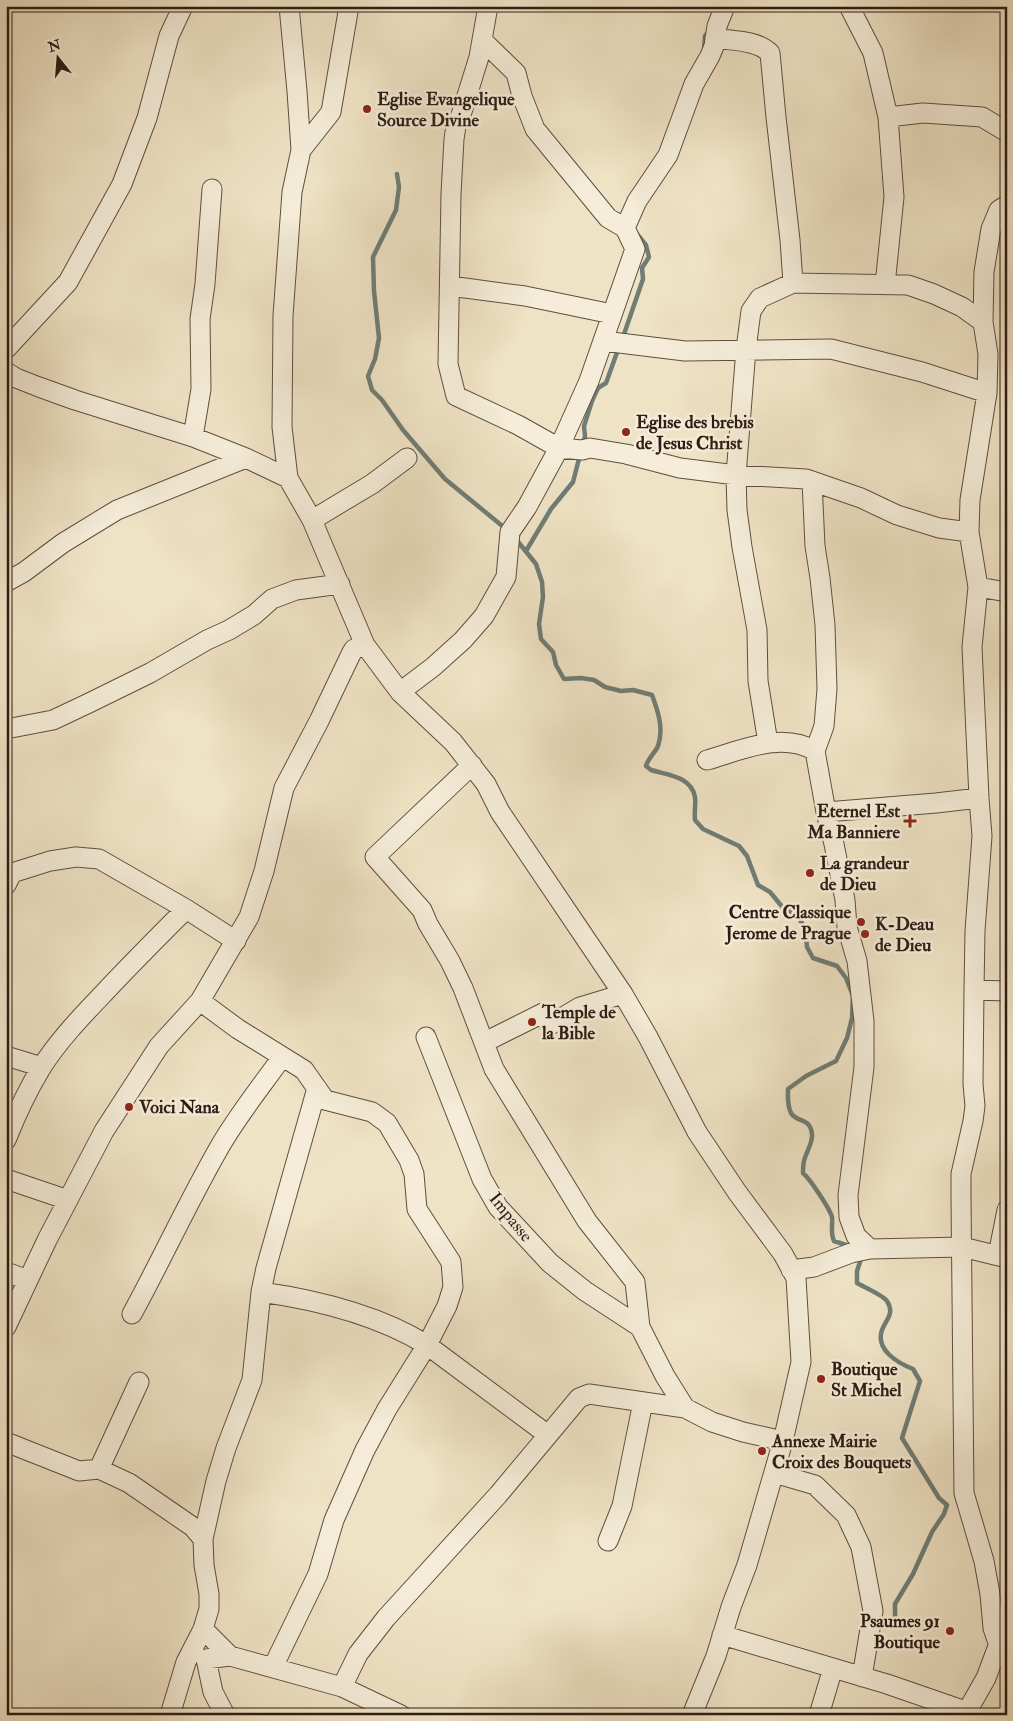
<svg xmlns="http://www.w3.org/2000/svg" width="1013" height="1721" font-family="'IM FELL Double Pica',serif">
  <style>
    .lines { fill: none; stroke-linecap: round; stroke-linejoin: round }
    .stream { stroke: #6f7d75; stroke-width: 4.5 }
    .minor-casing { stroke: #5f4e40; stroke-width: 21 }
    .minor { stroke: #f5edd9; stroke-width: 19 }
    .poi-dot { fill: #8f2418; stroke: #f5edd9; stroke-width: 2 }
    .labels { text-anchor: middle; stroke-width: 5; stroke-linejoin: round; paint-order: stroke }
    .poi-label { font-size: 18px; font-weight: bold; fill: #2f1c14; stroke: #f5edd9; text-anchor: start }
    .street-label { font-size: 18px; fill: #2f1c14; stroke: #f5edd9 }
  </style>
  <rect width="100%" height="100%" fill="#efe3c5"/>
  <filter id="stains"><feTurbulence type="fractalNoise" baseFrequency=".004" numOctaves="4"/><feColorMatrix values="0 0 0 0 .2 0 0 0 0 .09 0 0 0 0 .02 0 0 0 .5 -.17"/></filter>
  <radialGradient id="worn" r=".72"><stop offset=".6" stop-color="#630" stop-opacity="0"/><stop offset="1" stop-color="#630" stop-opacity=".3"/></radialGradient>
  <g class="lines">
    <!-- stream -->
    <path class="stream" d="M704 50 705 36 710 29
      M397 174 399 187 396 210 373 257 374 291 379 338 375 359 368 376 372 390 382 400 403 430 445 479 506 529
      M622 340 643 279 642 268 649 257 646 245 637 234
      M583 445 585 436 584 426 592 401 598 388 606 383 619 347
      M515 538 536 564 542 582 543 597 539 624 541 639 553 652 556 665 564 679 581 678 594 680 605 687 621 691 633 690 652 695C658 711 664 729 658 746 655 753 648 758 646 766L651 770C667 775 691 776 695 797 696 804 694 813 695 820L703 829 739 846 747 856 758 885 770 892 784 909 797 915 805 928 807 947 813 958 837 966 846 978 853 996 852 1018 847 1038 836 1061 806 1076 788 1089C788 1097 787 1105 791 1113 797 1123 810 1117 812 1134 813 1143 806 1152 804 1161 803 1165 803 1169 803 1173 810 1179 830 1209 832 1217 833 1225 830 1233 834 1241L849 1246
      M526 551 551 509 573 482 580 455
      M860 1256 861 1259 857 1271V1283C864 1287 883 1295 887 1301 895 1314 886 1319 882 1330 875 1350 898 1363 913 1369L920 1381 902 1438 939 1498 947 1505 944 1514 932 1532 913 1574 895 1604V1619"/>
    <defs>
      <path id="minor" d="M289 6 297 91 301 150 292 192 283 316 282 427 288 478 312 520 365 645 400 692 453 742 486 784 500 812 623 994 648 1037 697 1132 737 1192 783 1254 796 1278 801 1362 783 1441 747 1565 731 1607 716 1656 692 1715
        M488 6 479 57 461 115 456 126 454 139 451 194 448 364 456 396 518 425 559 448 582 450 590 448 626 454 680 468 736 475 806 479 861 498 897 515 939 528 969 532
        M849 6 873 53 888 117 894 197 885 285
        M715 38C733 41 757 40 770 53L776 117 790 240 793 283
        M483 41 516 73 522 96 535 129 608 218 625 228
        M888 117 923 113 982 117 1007 132
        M301 150 331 112 349 6
        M450 286 525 296 612 314
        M603 341 685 351 831 349 922 372 987 393
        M6 349 68 282 122 184 147 118 169 36 183 6
        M6 372 16 378 39 387 75 400 193 437 246 458
        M193 437 201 389 200 319 205 284 212 189
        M812 481 815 546 820 578 825 625 827 689 824 726 815 751
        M312 520 372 484 407 458
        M6 582 24 572 63 543 117 510 246 458 288 478
        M978 587 1007 592
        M400 692 433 667 463 640 484 616 506 577 510 532 527 507 559 448 589 381 635 249 625 228 637 201 668 155 694 84 710 56 714 46 717 26 725 6
        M6 729 53 720 89 703 150 673 207 640 229 630 254 615 272 599 296 590 340 584
        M768 743 758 681 757 630 742 547 737 510 736 475 746 349 751 311 760 298 793 283 908 285 934 294 962 307 983 322
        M707 760C742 750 782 731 815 751L826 812 936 803 979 798
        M472 765 375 857 422 910 428 924 450 961 463 988 494 1069 587 1221 635 1282 640 1327 665 1376 685 1408
        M826 812 834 844 845 900 847 927 857 961 864 1021V1067L848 1195 849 1217 856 1236 870 1249
        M6 885 12 873 50 861 76 857 99 859 186 909 236 941
        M974 990 1007 991
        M200 1001 238 1029 304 1070 325 1100 372 1112 387 1123 409 1160 414 1174 417 1209 451 1262 453 1287 447 1306 427 1345 387 1409 365 1450 334 1520 318 1574 273 1667
        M426 1037 482 1179 498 1207 550 1263 585 1291 640 1327
        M485 1042 543 1013 550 1025 580 1007 623 994
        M6 1056 42 1067
        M6 1140C16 1115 27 1091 41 1068 58 1041 81 1017 103 994 130 965 158 937 186 909
        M6 1179 68 1200
        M998 1255 1007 1210
        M791 1270 814 1267 851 1253 870 1249 962 1247 1007 1258
        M6 1272 28 1280
        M261 1292C318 1300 378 1315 427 1345L548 1435
        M132 1314C162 1259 188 1202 219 1148 237 1116 261 1087 282 1057
        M6 1327 47 1240 104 1131 159 1046 200 1001 249 917 264 871 284 788 319 721 351 654 354 649 365 645
        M6 1442 79 1471 99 1469 129 1483 193 1527 203 1539
        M99 1469 139 1382
        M774 1473 815 1485 846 1515 861 1547 873 1611 862 1677
        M608 1541 622 1506 643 1402
        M203 1629 230 1656 342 1687 401 1715
        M722 1635 887 1684 968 1712
        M998 1643 993 1628 990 1594 984 1561 964 1493 961 1197V1174L973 1121 975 1106 973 1084 974 990 975 931 982 836 979 798 972 647 978 587 969 532 970 500 987 393 988 354 983 322 984 272 991 229 999 210 1007 205
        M342 1687 358 1654 386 1618 498 1495 579 1398 589 1394 685 1408 712 1422 743 1432 783 1441
        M170 1715 186 1662 203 1629 209 1609V1594L204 1565 203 1539 216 1481 226 1448 252 1380 261 1292 266 1268 317 1088
        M225 1715 213 1692 206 1659 230 1656
        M819 1715 833 1668
        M965 1715 986 1678 1007 1622"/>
    </defs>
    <!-- minor casing -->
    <use href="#minor" class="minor-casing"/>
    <!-- minor -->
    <use href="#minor" class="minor"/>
  </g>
  <!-- markers -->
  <g class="poi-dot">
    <circle cx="367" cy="109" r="5"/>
    <circle cx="626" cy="432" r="5"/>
    <path d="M907.5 813.5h5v5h5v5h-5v5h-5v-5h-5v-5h5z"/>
    <circle cx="810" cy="873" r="5"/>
    <circle cx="861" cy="922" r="5"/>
    <circle cx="865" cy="934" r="5"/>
    <circle cx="532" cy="1022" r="5"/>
    <circle cx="129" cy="1107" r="5"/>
    <circle cx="821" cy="1379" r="5"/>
    <circle cx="762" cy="1451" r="5"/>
    <circle cx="950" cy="1631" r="5"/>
  </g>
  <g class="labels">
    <!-- poi labels -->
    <g class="poi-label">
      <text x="377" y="105">Eglise Evangelique<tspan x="377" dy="21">Source Divine</tspan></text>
      <text x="636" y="428">Eglise des brebis<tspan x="636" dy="21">de Jesus Christ</tspan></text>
      <text x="900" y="817" text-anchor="end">Eternel Est<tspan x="900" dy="21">Ma Banniere</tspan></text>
      <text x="820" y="869">La grandeur<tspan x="820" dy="21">de Dieu</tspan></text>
      <text x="851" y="918" text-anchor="end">Centre Classique<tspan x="851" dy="21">Jerome de Prague</tspan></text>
      <text x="875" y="930">K-Deau<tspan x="875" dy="21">de Dieu</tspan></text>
      <text x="542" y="1018">Temple de<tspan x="542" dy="21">la Bible</tspan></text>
      <text x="139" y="1113">Voici Nana</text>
      <text x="831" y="1375">Boutique<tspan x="831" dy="21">St Michel</tspan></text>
      <text x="772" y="1447">Annexe Mairie<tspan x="772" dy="21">Croix des Bouquets</tspan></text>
      <text x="940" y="1627" text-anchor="end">Psaumes 91<tspan x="940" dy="21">Boutique</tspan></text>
    </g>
    <!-- street labels -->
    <g class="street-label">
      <text transform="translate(511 1217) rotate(51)" y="6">Impasse</text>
    </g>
  </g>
  <!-- margin -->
  <rect width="1013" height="1721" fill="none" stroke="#efe3c5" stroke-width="25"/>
  <rect x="8" y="8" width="998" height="1706" fill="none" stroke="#2f1c14" stroke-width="2.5"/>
  <rect x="12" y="12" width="988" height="1696" fill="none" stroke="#2f1c14"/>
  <!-- north arrow -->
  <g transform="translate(58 58) rotate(343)" stroke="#f5edd9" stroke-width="4" paint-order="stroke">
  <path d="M0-4L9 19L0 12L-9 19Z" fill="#2f1c14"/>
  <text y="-8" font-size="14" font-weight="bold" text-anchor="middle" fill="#2f1c14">N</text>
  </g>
  <rect width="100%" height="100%" filter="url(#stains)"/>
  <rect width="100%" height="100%" fill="url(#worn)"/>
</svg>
